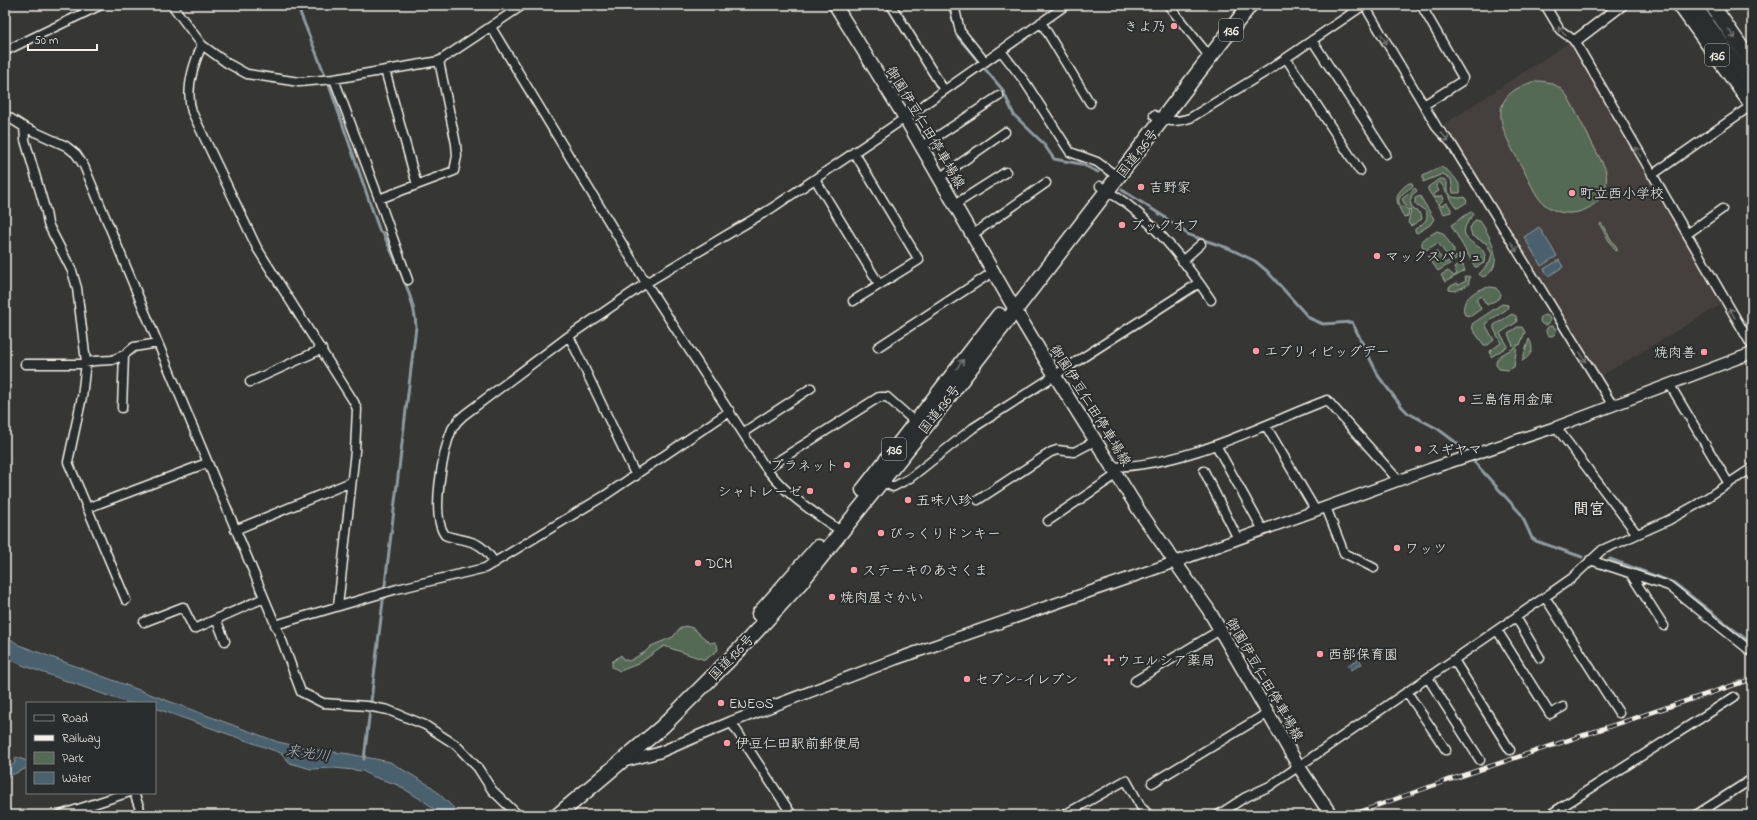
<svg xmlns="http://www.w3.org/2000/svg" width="1757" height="820" font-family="'Indie Flower','Klee One',sans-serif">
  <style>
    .built { fill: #45403c }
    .green { fill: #556a55; stroke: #a4ae9e }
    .water { fill: #4a616e; stroke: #8e9b9f }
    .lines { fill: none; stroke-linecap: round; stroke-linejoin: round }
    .stream { stroke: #8e9b9f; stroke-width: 3 }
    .minor-casing { stroke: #f4f1e8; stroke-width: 11 }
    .tertiary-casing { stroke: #f4f1e8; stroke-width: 13 }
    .secondary-casing { stroke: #f4f1e8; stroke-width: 15 }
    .trunk-casing { stroke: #f4f1e8; stroke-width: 17 }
    .motorway-casing { stroke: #f4f1e8; stroke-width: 18 }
    .minor { stroke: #2a2d2e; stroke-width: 8 }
    .tertiary { stroke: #2a2d2e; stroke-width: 10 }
    .secondary { stroke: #2a2d2e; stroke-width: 12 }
    .trunk { stroke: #2a2d2e; stroke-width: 14 }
    .motorway { stroke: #2a2d2e; stroke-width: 15 }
    .rail-casing { stroke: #f4f1e8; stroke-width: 4.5 }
    .rail { stroke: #2a2d2e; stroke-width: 3; stroke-dasharray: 9; stroke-linecap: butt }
    .oneway { stroke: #71726f }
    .poi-dot { fill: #ff9aa2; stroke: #2a2d2e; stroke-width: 1.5 }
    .labels { text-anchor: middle; stroke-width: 4; stroke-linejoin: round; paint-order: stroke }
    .shield { fill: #2a2d2e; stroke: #b7b6b0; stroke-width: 1 }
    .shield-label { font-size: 13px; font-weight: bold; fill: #f4f1e8 }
    .poi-label { font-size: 14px; fill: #f4f1e8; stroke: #2a2d2e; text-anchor: start }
    .street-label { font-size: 14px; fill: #f4f1e8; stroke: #2a2d2e }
    .water-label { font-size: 15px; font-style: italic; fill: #b0b7b7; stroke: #2a2d2e }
    .quarter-label { font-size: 16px; font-weight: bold; fill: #f4f1e8; stroke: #2a2d2e }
  </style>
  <rect width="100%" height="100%" fill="#363634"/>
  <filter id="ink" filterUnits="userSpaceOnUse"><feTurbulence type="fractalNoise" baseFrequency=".025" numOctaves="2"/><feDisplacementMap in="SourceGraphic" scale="8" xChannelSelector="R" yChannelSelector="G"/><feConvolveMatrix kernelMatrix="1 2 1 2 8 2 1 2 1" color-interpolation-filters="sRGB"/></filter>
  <g filter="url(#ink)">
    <!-- built -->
    <path class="built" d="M1568 43 1572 44 1683 233 1722 304 1599 377 1461 154 1451 133 1443 125Z"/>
    <!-- green -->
    <path class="green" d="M1536 81C1551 81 1559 85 1568 97L1605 168C1615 201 1576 225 1548 207 1536 200 1530 181 1523 169 1504 134 1479 97 1536 81Z
      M1440 167C1449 169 1463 184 1460 193H1453L1451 179 1443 174 1423 182V176Z
      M1439 179H1443L1447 181V190L1452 197 1459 198 1465 197 1467 202 1458 208 1456 207 1440 182 1436 185 1439 191 1434 194 1436 198 1442 195 1444 199 1439 204 1441 206 1447 203 1451 209V212L1444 214 1428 190V187Z
      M1409 183H1412L1413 186C1409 190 1395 196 1400 204 1402 207 1406 208 1409 210L1408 216 1404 217C1395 201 1393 194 1409 183Z
      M1415 188 1417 191 1412 195 1410 202 1413 209 1421 214 1422 219 1411 226 1408 223 1411 211 1405 205 1402 199Z
      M1420 196 1434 219 1430 225 1417 233 1415 232V229C1422 225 1433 217 1423 209 1420 207 1417 207 1415 204V198Z
      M1472 211 1474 214C1458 232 1463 238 1482 249L1485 255 1484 263 1477 267H1475L1451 225Z
      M1475 220 1480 221C1490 235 1507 267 1483 277L1479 274 1490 262 1492 253 1486 243 1472 236 1470 228Z
      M1601 223 1617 249V250L1615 251 1600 225Z
      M1437 231 1443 233 1454 250V253L1448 257 1438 243 1426 250 1422 246V240Z
      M1436 251 1445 263 1457 256 1459 258 1438 271 1428 257Z
      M1459 264 1463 265 1465 271 1445 282 1441 275 1448 271 1454 276 1457 274 1454 268Z
      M1469 276 1470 278 1468 285 1455 291 1449 290V287L1457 283 1458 285 1466 281 1465 277Z
      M1491 287 1496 288 1501 294 1500 298 1487 305 1481 296 1476 299 1481 309 1471 316 1465 315C1458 300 1477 288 1491 287Z
      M1502 304 1508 305 1507 309 1485 324 1494 340 1488 345H1484L1473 330 1472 324Z
      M1512 314 1516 316 1517 322 1500 333 1508 346 1491 357 1490 351 1501 343 1494 329V325Z
      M1540 320a5 5 0 1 1 10 0a5 5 0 1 1-10 0Z
      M1546 331a5 5 0 1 1 10 0a5 5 0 1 1-10 0Z
      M1517 327H1522L1525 332 1520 345H1517L1514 367 1508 370 1499 369 1496 365C1495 356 1507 352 1514 348L1508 334Z
      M1529 339C1535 349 1531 356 1522 361Z
      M685 626 693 628 710 643 715 642 717 644 718 650 705 660 664 646 638 664 620 671 612 667V662L621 655 623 659 629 661 645 652 651 646 673 637 679 629Z"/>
    <!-- water -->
    <path class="water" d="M1539 227 1557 256 1541 266 1524 237Z
      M1559 260 1563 267 1548 276 1544 269Z
      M5 635 19 645 278 742 310 749 350 754 390 762 432 787 461 815H440L428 804 398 785 371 776 363 771 334 768 311 769 290 763 281 753 155 708V703H128L22 665 5 657Z
      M1359 659 1362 664 1351 670 1348 665Z
      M16 757 27 761V768L5 778V767L7 768 14 764Z"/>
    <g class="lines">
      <!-- stream -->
      <path class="stream" d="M297 5 329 85 380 232 383 233C395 261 415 296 416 327L364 759
        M949 5 957 36 1002 89 1014 115 1043 143 1054 159 1081 164 1098 172
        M1122 190 1163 216 1189 235 1228 248 1255 261 1267 271 1309 318 1323 324 1352 322 1379 377 1402 407 1408 413 1438 429 1458 444 1521 514 1532 538 1536 541 1582 557
        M1610 559 1674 583 1752 644"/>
      <defs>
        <path id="minor" d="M172 5 202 45 227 63 247 74 299 82 334 79 439 61 523 5
          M891 5 944 90
          M954 5 960 31 985 62
          M1168 5 1205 51
          M1366 5 1369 13 1438 129 1451 143 1613 406
          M1421 5 1463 78 1462 81 1424 105
          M1545 5 1560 30 1575 41 1752 346
          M1041 22 1090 103
          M491 27 646 283 763 464C784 493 806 507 835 527
          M1312 40 1386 154
          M202 45C193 65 185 90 192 112L257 248 354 402 357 409 355 451 338 606
          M5 51 101 5
          M1001 51 1025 82 1070 152 1097 162 1111 172
          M1286 58 1360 171
          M385 70 417 185
          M334 79 379 199 454 171 457 156 456 144 439 61
          M5 115 24 127 66 146 76 154 84 166 281 638 301 692 323 703 367 706 388 710 425 725 456 745 478 768 492 790 518 815
          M1154 115C1166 123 1177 122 1190 118L1267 71 1364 5
          M24 127 25 140 46 212 48 224 72 271 77 288 86 362 82 397 68 462 126 600
          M921 147 999 96
          M1652 175 1752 105
          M939 178 1005 132
          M815 179 879 284
          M1100 186C1109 193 1120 198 1128 205 1161 230 1188 266 1211 300
          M379 199 408 280
          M954 205 1006 172
          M1687 234 1722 209
          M972 235 1046 183
          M1182 261 1201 244
          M853 301 919 260 854 152
          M569 336 636 476
          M878 347 993 272
          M25 364H80L94 361 112 360 124 355 134 347 158 343
          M250 382 322 349
          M1670 385 1729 484
          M122 408 124 355
          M1266 426 1316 511
          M1556 427 1637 534
          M744 432 811 388
          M1216 445 1263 530
          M1111 467C1188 465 1257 427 1327 400L1399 481
          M767 468 879 397H887L915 422
          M1204 471 1238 539
          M878 480 893 487 910 478 973 428 1199 283
          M978 500 1051 452 1057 450 1074 452 1095 441
          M1326 507 1344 553 1374 568
          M87 508 207 463
          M1048 521 1116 475
          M235 530 351 482
          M1590 560 1669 586 1752 652
          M495 563C491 557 486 550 480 546 470 539 456 540 445 535 430 516 443 451 452 429 455 424 459 419 464 415L569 336 646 283 772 208 905 118 1066 5
          M1630 573 1664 626
          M1545 597 1619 713
          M1516 617 1540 658
          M216 619 225 641
          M144 622 183 607 194 629 264 598
          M275 625 397 589 485 568 604 496 730 411
          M1497 630 1550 714 1563 707
          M1454 660 1510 750
          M1428 678 1480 760
          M1135 681 1220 630
          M1407 692 1446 750
          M731 722 792 815
          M1152 783 1269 712
          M134 793 142 815
          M60 815 127 793
          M1064 815 1126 780 1141 807 1149 815
          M1218 815 1244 798 1270 786 1545 597 1572 578 1602 550 1669 520 1696 505 1752 468
          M1549 815 1734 697
          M1696 815 1752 779"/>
        <path id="tertiary" d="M1575 41 1622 5
          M622 762 658 753 731 722 896 659 1175 562 1430 469 1556 427 1752 353"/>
        <path id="secondary" d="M835 5 905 118 1010 301 1055 376 1140 512 1208 609 1299 767 1331 815"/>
        <path id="trunk" d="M1680 5 1752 105
          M1712 5 1752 63
          M863 490 999 315
          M759 614 818 547
          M558 815 663 726 740 649 802 581 933 417 1250 5"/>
        <path id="motorway" d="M1693 5 1752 87"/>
      </defs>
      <!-- minor casing -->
      <use href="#minor" class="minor-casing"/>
      <!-- tertiary casing -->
      <use href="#tertiary" class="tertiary-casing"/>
      <!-- secondary casing -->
      <use href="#secondary" class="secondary-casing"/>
      <!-- trunk casing -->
      <use href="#trunk" class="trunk-casing"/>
      <!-- motorway casing -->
      <use href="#motorway" class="motorway-casing"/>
      <!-- minor -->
      <use href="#minor" class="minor"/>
      <!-- tertiary -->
      <use href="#tertiary" class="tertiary"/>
      <!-- secondary -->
      <use href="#secondary" class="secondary"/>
      <!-- trunk -->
      <use href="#trunk" class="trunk"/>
      <!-- motorway -->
      <use href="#motorway" class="motorway"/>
      <defs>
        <path id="rail" d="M1351 815 1443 782 1752 679"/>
      </defs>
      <!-- rail casing -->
      <use href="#rail" class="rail-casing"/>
      <!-- rail -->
      <use href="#rail" class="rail"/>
    </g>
    <!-- one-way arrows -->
    <defs><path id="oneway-shaft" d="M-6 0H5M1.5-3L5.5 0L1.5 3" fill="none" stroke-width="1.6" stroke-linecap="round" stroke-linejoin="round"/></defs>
    <g class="oneway">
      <use href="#oneway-shaft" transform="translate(1562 31) rotate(-136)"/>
      <use href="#oneway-shaft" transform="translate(1732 34) rotate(55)"/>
      <use href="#oneway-shaft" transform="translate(1384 39) rotate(59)"/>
      <use href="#oneway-shaft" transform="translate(1445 137) rotate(49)"/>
      <use href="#oneway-shaft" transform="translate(1638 152) rotate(-121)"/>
      <use href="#oneway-shaft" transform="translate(1514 247) rotate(59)"/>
      <use href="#oneway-shaft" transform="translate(1732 313) rotate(-120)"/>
      <use href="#oneway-shaft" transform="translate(1583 357) rotate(58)"/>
      <use href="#oneway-shaft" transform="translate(960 364) rotate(-52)"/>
    </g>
  </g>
  <!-- markers -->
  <g class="poi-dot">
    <circle cx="1174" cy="26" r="4"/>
    <circle cx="1141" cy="187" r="4"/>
    <circle cx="1572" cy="193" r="4"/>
    <circle cx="1122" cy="225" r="4"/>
    <circle cx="1377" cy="256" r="4"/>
    <circle cx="1256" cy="351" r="4"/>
    <circle cx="1704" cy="352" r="4"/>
    <circle cx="1462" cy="399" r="4"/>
    <circle cx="1418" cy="449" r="4"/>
    <circle cx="847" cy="465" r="4"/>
    <circle cx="810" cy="491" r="4"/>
    <circle cx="908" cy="500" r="4"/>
    <circle cx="881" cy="533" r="4"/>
    <circle cx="1397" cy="548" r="4"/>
    <circle cx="698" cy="563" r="4"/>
    <circle cx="854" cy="570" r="4"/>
    <circle cx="832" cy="597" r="4"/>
    <circle cx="1320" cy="654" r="4"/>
    <path d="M1107 654h4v4h4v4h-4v4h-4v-4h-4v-4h4z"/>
    <circle cx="967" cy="679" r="4"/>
    <circle cx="721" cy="703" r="4"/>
    <circle cx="727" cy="743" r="4"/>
  </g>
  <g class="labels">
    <!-- shield labels -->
    <g class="shield">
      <rect x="1219" y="19" width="24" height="22" rx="3"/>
      <rect x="1705" y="44" width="24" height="22" rx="3"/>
      <rect x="882" y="438" width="24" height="22" rx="3"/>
    </g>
    <g class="shield-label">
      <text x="1231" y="35">136</text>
      <text x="1717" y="60">136</text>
      <text x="894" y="454">136</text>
    </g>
    <!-- poi labels -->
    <g class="poi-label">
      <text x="1166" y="31" text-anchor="end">きよ乃</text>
      <text x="1149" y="192">吉野家</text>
      <text x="1580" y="198">町立西小学校</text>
      <text x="1130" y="230">ブックオフ</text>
      <text x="1385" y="261">マックスバリュ</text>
      <text x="1264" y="356">エブリィビッグデー</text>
      <text x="1696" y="357" text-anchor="end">焼肉善</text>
      <text x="1470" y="404">三島信用金庫</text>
      <text x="1426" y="454">スギヤマ</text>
      <text x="839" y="470" text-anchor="end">プラネット</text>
      <text x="802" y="496" text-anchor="end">シャトレーゼ</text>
      <text x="916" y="505">五味八珍</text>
      <text x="889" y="538">びっくりドンキー</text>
      <text x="1405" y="553">ワッツ</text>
      <text x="706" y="568">DCM</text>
      <text x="862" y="575">ステーキのあさくま</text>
      <text x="840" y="602">焼肉屋さかい</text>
      <text x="1328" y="659">西部保育園</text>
      <text x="1117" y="665">ウエルシア薬局</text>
      <text x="975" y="684">セブン-イレブン</text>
      <text x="729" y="708">ENEOS</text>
      <text x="735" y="748">伊豆仁田駅前郵便局</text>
    </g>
    <!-- street labels -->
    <g class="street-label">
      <text transform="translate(926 127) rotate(59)" y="5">御園伊豆仁田停車場線</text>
      <text transform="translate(1137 153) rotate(-52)" y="5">国道136号</text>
      <text transform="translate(1091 405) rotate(58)" y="5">御園伊豆仁田停車場線</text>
      <text transform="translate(939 409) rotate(-52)" y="5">国道136号</text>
      <text transform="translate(731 657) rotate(-46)" y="5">国道136号</text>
      <text transform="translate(1265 679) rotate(60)" y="5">御園伊豆仁田停車場線</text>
    </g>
    <!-- water labels -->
    <g class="water-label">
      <text transform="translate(308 753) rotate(8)" y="5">来光川</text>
    </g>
    <!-- quarter labels -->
    <g class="quarter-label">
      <text x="1589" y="514">間宮</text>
    </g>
  </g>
  <!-- margin -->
  <rect width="1757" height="820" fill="none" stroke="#2a2d2e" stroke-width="20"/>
  <rect x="10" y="10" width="1737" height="800" fill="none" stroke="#f4f1e8" stroke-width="1.5" filter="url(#ink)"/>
  <!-- legend -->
  <rect x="26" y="702" width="130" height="92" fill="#2a2d2e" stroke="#7b7b78"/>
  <rect x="34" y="715" width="20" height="6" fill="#2a2d2e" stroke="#7b7b78"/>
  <text x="62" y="722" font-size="12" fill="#f4f1e8">Road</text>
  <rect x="34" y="735" width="20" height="6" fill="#f4f1e8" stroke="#7b7b78"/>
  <text x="62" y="742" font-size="12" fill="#f4f1e8">Railway</text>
  <rect x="34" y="752" width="20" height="12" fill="#556a55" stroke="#7b7b78"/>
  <text x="62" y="762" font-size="12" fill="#f4f1e8">Park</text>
  <rect x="34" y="772" width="20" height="12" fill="#4a616e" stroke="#7b7b78"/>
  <text x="62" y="782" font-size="12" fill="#f4f1e8">Water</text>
  <!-- scale -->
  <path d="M28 44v6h69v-6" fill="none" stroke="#f4f1e8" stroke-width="2"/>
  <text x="34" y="44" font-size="12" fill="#f4f1e8" stroke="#2a2d2e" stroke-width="3" paint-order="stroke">50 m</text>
</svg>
